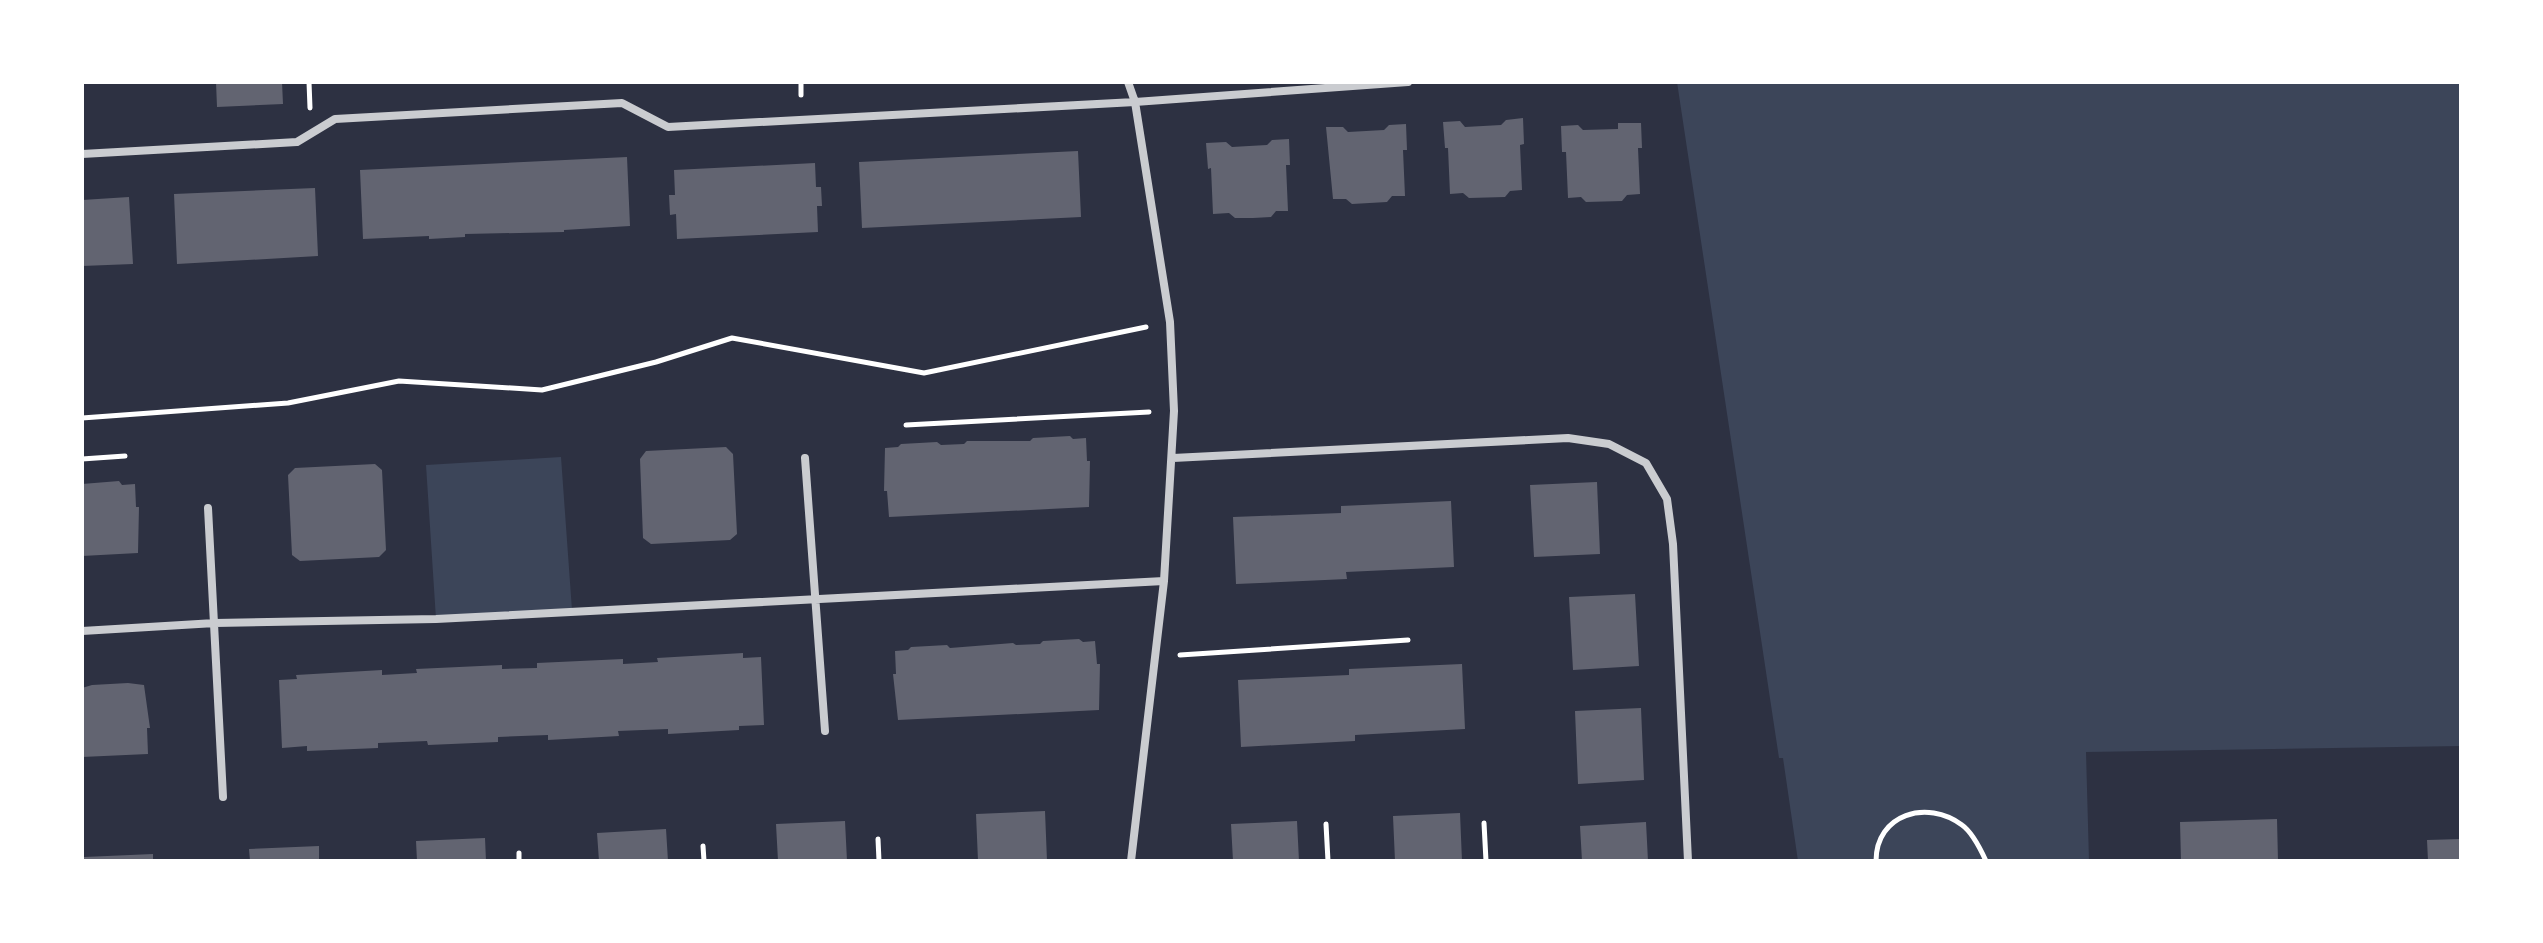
<svg xmlns="http://www.w3.org/2000/svg" width="2543" height="943" font-family="Lato,sans-serif">
  <style>
    .green { fill: #3c4559 }
    .building { fill: #626471 }
    .lines { fill: none; stroke-linecap: round; stroke-linejoin: round }
    .path { stroke: #fff; stroke-width: 5 }
    .minor { stroke: #caccd0; stroke-width: 8 }
  </style>
  <rect width="100%" height="100%" fill="#2d3142"/>
  <!-- green -->
  <path class="green" d="M1677 82H2461V746L2086 752 2089 861H1798L1783 758H1779Z
    M561 457 572 610 436 619 426 465Z"/>
  <!-- building -->
  <path class="building" d="M216 82H282L283 104 217 107Z
    M1523 118 1524 144 1520 145 1522 190 1510 191 1505 197 1469 198 1463 193 1450 194 1448 148H1445L1443 122 1460 121 1465 127 1501 125 1506 120Z
    M1618 123H1641L1642 148H1638L1640 194 1627 195 1622 201 1586 202 1581 197 1568 198 1566 152H1562L1561 126 1578 125 1583 130 1618 129Z
    M1406 124 1407 150H1403L1405 196H1392L1387 202 1352 204 1346 199H1333L1326 127H1343L1348 132 1384 130 1389 125Z
    M1289 139 1290 165H1286L1288 211H1276L1271 217 1253 218H1235L1229 213 1213 214 1211 168 1208 169 1206 143 1226 142 1232 147 1249 146 1267 145 1272 140Z
    M1078 151 1081 217 862 228 859 162Z
    M627 157 630 226 564 230V232L465 234V237L429 239V236L363 239 360 170Z
    M815 163 816 187H821L822 206H817L818 232 677 239 676 214 670 215 669 195H675L674 170Z
    M315 188 318 256 177 264 174 194Z
    M129 197 133 264 82 266V200Z
    M1070 436 1073 439 1086 438 1087 461H1090L1089 507 889 517 887 491H884L885 448 898 447 901 444 937 442 941 445 964 444 967 441H1030L1033 438Z
    M726 447 733 454 737 534 730 540 651 544 643 538 640 459 646 451Z
    M375 464 382 470 386 550 379 557 300 561 292 555 288 475 295 468Z
    M119 481 122 485 135 484 136 507H139L138 553 82 556V484Z
    M1597 482 1600 554 1534 557 1530 485Z
    M1451 501 1454 567 1346 572 1347 579 1236 584 1233 517 1341 513V506Z
    M1635 594 1639 666 1573 670 1569 597Z
    M1079 639 1083 642 1095 641 1097 664H1100L1099 710 898 720 893 674H896L895 651 908 650 911 647 947 645 950 648 1013 643 1016 645 1040 644 1043 641Z
    M743 653V658L761 657 764 725 739 726V730L668 734V729L618 731 619 736 548 740V735L498 737V742L428 745 427 741 378 743V748L307 751V746L282 748 279 680 297 679 296 675 382 670V675L417 673 416 669 502 665V669L537 668V663L623 659V664L658 662 657 658Z
    M1462 664 1465 729 1355 735V741L1241 747 1238 680 1349 675V669Z
    M128 683 144 685 150 728H147L148 754 82 757V688L92 685Z
    M1641 708 1644 780 1578 784 1575 711Z
    M1045 811 1047 861H978L976 814Z
    M1460 813 1462 861H1395L1393 816Z
    M2277 819 2278 861H2181L2180 822Z
    M845 821 847 861H778L776 824Z
    M1297 821 1299 861H1233L1231 824Z
    M1646 822 1648 861H1582L1580 826Z
    M666 829 668 861H599L597 833Z
    M485 838 486 861H417L416 841Z
    M2461 839V861H2428L2427 840Z
    M319 846V861H250L249 849Z
    M153 854V861H84V857Z"/>
  <g class="lines">
    <!-- path -->
    <path class="path" d="M309 82 310 108
      M801 82V95
      M82 418 288 403 399 381 542 390 656 362 732 338 924 373 1146 327
      M906 425 1149 412
      M82 459 125 456
      M1180 655 1408 640
      M1484 823 1486 861
      M1326 824 1328 861
      M878 839 879 861
      M703 846 704 861
      M519 853V861
      M1876 861C1876 814 1927 799 1962 825 1972 832 1981 850 1986 861"/>
    <!-- minor -->
    <path class="minor" d="M1128 82 1135 102 1170 322 1174 411 1164 581 1131 861
      M82 154 297 142 335 119 622 103 668 127 1135 102 1408 82
      M805 458 825 731
      M1173 458 1568 438 1609 444 1646 463 1667 499 1673 544 1688 861
      M208 508 223 797
      M82 631 215 623 436 619 1164 581"/>
  </g>
  <!-- border -->
  <rect width="2543" height="943" fill="none" stroke="#ffffff" stroke-width="168"/>
</svg>
